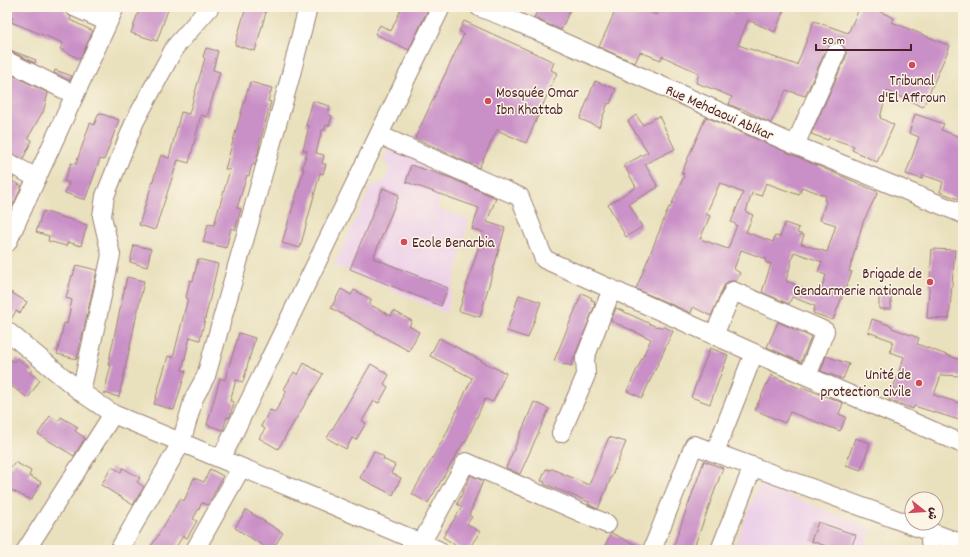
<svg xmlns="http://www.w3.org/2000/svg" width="970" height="557" font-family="Dekko,'Playpen Sans Arabic',sans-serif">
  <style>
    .built { fill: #edd1e9 }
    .building { fill: #c98fc7; fill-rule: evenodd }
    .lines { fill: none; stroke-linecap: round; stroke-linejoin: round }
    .minor-casing { stroke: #9a8074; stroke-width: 20 }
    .minor { stroke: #fff; stroke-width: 18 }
    .poi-dot { fill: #d1495b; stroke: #fcf5e5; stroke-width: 1.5 }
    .labels { text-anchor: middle; stroke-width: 3; stroke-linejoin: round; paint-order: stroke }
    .poi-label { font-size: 15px; fill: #4a1f2b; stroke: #fcf5e5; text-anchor: start }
    .street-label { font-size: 15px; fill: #4a1f2b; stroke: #fcf5e5 }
  </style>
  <rect width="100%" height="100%" fill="#fcf5e5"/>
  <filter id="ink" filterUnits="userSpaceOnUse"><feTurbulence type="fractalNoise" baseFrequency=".025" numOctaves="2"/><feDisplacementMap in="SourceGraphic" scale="8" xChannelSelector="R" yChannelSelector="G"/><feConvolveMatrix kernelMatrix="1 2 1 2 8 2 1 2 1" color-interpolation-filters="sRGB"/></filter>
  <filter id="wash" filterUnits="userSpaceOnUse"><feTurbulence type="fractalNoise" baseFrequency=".012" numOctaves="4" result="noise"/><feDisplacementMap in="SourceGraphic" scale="16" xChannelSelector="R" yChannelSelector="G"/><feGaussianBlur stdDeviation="0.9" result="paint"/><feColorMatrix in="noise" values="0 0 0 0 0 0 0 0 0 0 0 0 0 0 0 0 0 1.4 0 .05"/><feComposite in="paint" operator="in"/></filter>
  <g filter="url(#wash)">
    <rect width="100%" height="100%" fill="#e9e1bd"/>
    <!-- built -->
    <path class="built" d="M389 146 449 171 440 197 438 209 469 219 446 313 334 265 371 186 383 182 390 168 383 161Z
      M759 484 872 528 864 550H733Z"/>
    <g id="blocks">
      <!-- building -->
      <path class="building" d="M7 7H64L66 13 71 17 70 20 93 31 80 59 60 49 63 43 11 22 13 17 7 15Z
        M140 7H169L157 41 131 33Z
        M246 7H263L262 11 266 12 255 51 235 45Z
        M402 7H429L409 50 375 34 380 25 391 31Z
        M539 7H563L570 10 561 30 534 18Z
        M617 7H638L656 15 658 9H661L662 7H720L735 14 739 7H785L775 32 748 20 738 45 797 65 814 21 848 33 860 7H870L894 18 892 22 950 46 923 107 887 91 880 118 894 125 877 162 852 150 854 146 829 138 828 140 811 134 846 57V52L844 47 841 44 835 43 830 45 827 48 805 96 786 90 771 123 741 108 740 109 729 104 732 97 716 90 696 83 699 73 662 56 661 60 640 52 635 63 599 47Z
        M464 21 554 62 551 70 557 73 526 143 497 130 479 168 415 138 464 34 459 31Z
        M206 48 218 51 213 70 220 72 207 117 201 115 189 163 178 160 155 230 139 225 161 155 169 158 181 112 189 114 205 58 203 57Z
        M7 49 36 60 35 63 12 52 7 51Z
        M55 70 72 76 70 81 54 73Z
        M12 75 48 93 43 113H42L28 138 32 140 23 159 7 152V106L10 98 7 97V86Z
        M595 81 616 89 610 104 608 103 599 127 580 119Z
        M250 82 272 88 268 101 271 102 259 145H260L255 165 252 164 249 176 247 175 237 208 241 209 235 230 231 228 226 248 203 242 208 224 214 225 230 170 225 169Z
        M313 101 330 106 328 114 332 116 329 126 326 125 325 130H322L316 153 324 155 322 164H326L323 174 320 173 300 248 282 243 304 169H302L307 151 303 150 309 126 306 125Z
        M99 113 119 120 104 160 100 159 85 200 65 193 69 183 64 181 71 163 76 164 90 123 94 125Z
        M915 114 944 124 941 130 963 138V201L940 192 943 182 923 175 922 179 906 174 919 137 909 133Z
        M636 115 643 125 659 116 675 149 645 164 658 187 629 204 642 227 626 237 608 205 636 187 624 165 648 152 628 121Z
        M706 117 878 192 863 222 849 271 852 272 833 320 813 313 815 306 792 297 789 304 762 292 771 264 765 262 766 259 741 250 734 269 740 273 736 281H731L727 282 724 286 711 316 693 307 691 313 636 289 669 207 670 208 684 176 683 175 684 173 681 174ZM720 183 743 193 731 222 737 225 728 249 700 239 710 216 706 214ZM766 183 799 195 802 187 826 196 824 200 826 201 820 220 836 225 827 252 801 244 804 235 797 233 799 228 785 223 780 237 775 236 773 242 746 232 753 215 746 212 752 193 761 196ZM794 252 822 262 818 272 826 275 819 296 795 287 796 285 786 281Z
        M411 165 451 178 496 198 487 222 505 228 480 317 459 311 483 232 472 229 479 208 406 182Z
        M7 174 14 177 12 181 22 186 7 218Z
        M383 188 399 195 373 258 448 288 441 306 350 269Z
        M43 211 87 225 81 246 68 242 66 246 48 241 49 236 36 232Z
        M134 245 151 249 147 267 130 262Z
        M932 249 955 250 949 319 927 318Z
        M198 259 218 264 200 340 190 337 182 370 186 371 174 410 154 404 168 356 173 358 188 298H186L190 280 193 281Z
        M76 265 97 270 77 359 57 354 64 323 67 324 72 300 66 298 72 275 73 276Z
        M127 277 144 281 119 397 104 393 111 365H108Z
        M341 289 351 295 354 290 372 300 369 304 391 316 394 311 412 321 409 326 419 332 409 351 331 308Z
        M7 290 27 302 20 313 16 311 10 321H7Z
        M879 290H891V309H879Z
        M582 293 592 298 591 300 595 301 594 304 595 305 571 366 566 364 565 365 554 361Z
        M519 295 541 302 528 338 507 331Z
        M616 308 657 327 658 326 662 328 663 326 673 331 642 398 627 391 651 339 611 321Z
        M872 319 892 326V328L919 338 917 344 963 361V376L941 375 934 395 963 404 959 420 914 406 913 409 889 400 904 357 890 352 893 341 868 332Z
        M778 322 811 337 801 362 767 347Z
        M239 333 255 338 243 382 236 380 230 401 234 402 230 416 229 418 227 417 223 430 207 425 220 378 225 380Z
        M439 338 482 361V362L506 373 493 402 485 399 465 443 464 442 428 503 412 494 445 436 472 378 430 356Z
        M710 348 728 355 710 404 691 397Z
        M826 356 849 364 843 379 821 371Z
        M7 357 14 362 17 358 32 369 30 373 40 380 28 398 7 383Z
        M304 363 323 374 278 449 259 438 265 429 261 426 270 410 275 412 287 391 284 389 294 372 298 375Z
        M371 364 389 375 384 384 388 387 379 403 374 401 362 421 366 423 356 440 352 438 346 449 327 438Z
        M771 375 801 389 802 387 843 403 839 414 846 417 840 431 790 412 785 423 755 410Z
        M534 402 549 409 520 474 506 468Z
        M50 416 59 421 61 417 78 427 75 431 85 438 74 456 38 434Z
        M609 437 626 442 598 509 588 504 589 502 586 501 544 484 545 482 541 481 546 469 550 470 552 469 589 485Z
        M855 438 870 443 861 470 846 465Z
        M374 451 384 457 383 459 395 465 391 473 401 478 393 495 360 478Z
        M704 461 723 468 693 550H672Z
        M15 462 31 471 29 476 41 482 31 500 7 488V464L12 467Z
        M112 467 121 472 123 468 140 478 137 482 144 487 133 505 101 485Z
        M210 469 223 476 208 505 202 503 193 519 197 521 187 538 183 536 174 550H149L180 499 184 501 194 478 204 482Z
        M471 475 483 481 469 515 472 517 467 524 480 532 468 550H463L443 537 462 507 457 504Z
        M246 510 283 533 272 550H270L235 528Z
        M818 522 856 535 850 550H838L811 541Z
        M611 533 642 548V550H603Z"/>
    </g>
  </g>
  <g filter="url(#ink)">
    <use href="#blocks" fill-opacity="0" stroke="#9a8074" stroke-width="1"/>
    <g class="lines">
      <defs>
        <path id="minor" d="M74 7 108 22
          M479 7 515 21 795 145 963 214
          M7 61 75 95
          M379 135 520 197 544 259 754 353 963 444
          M795 145 836 53
          M7 162 37 178
          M7 243 115 7
          M7 331 81 392 113 414 221 459
          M714 335 733 291 825 331 807 376
          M81 392 111 255 102 216 105 196 135 121 175 47 210 7
          M561 433 586 375 585 358 612 289
          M715 452 754 353
          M929 531 931 550
          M422 542 466 462 607 524
          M26 550 113 414
          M119 550 181 443 194 398 206 376 290 78 308 7
          M195 550 241 468
          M438 550 323 501 221 459 441 7
          M652 550 694 445 963 544
          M720 550 753 466"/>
      </defs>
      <!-- minor casing -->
      <use href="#minor" class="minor-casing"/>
      <!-- minor -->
      <use href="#minor" class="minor"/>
    </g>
  </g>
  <!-- markers -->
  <g class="poi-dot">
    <circle cx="912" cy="65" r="4"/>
    <circle cx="488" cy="101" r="4"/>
    <circle cx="404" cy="242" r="4"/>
    <circle cx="930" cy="282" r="4"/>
    <circle cx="919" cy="383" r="4"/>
  </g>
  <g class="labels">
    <!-- poi labels -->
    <g class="poi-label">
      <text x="912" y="85" text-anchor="middle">Tribunal<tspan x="912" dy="17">d'El Affroun</tspan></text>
      <text x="496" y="97">Mosquée Omar<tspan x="496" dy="17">Ibn Khattab</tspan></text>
      <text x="412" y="247">Ecole Benarbia</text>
      <text x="922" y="278" text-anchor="end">Brigade de<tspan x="922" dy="17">Gendarmerie nationale</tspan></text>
      <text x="911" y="379" text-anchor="end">Unité de<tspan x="911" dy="17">protection civile</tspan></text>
    </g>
    <!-- street labels -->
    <g class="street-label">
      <text transform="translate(720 112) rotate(24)" y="5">Rue Mehdaoui Ablkar</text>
    </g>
  </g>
  <!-- margin -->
  <rect width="970" height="557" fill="none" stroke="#fcf5e5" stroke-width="24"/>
  <!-- north arrow -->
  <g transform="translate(924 511) rotate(107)"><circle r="19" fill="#fcf5e5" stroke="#b59f9b"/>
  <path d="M0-3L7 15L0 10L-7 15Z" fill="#d1495b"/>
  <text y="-6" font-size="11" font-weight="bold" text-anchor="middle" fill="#4a1f2b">ش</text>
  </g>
  <!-- scale -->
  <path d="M816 44v6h95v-6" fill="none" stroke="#4a1f2b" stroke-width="2"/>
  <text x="822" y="44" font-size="12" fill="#4a1f2b" stroke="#fcf5e5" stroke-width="3" paint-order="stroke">50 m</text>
</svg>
